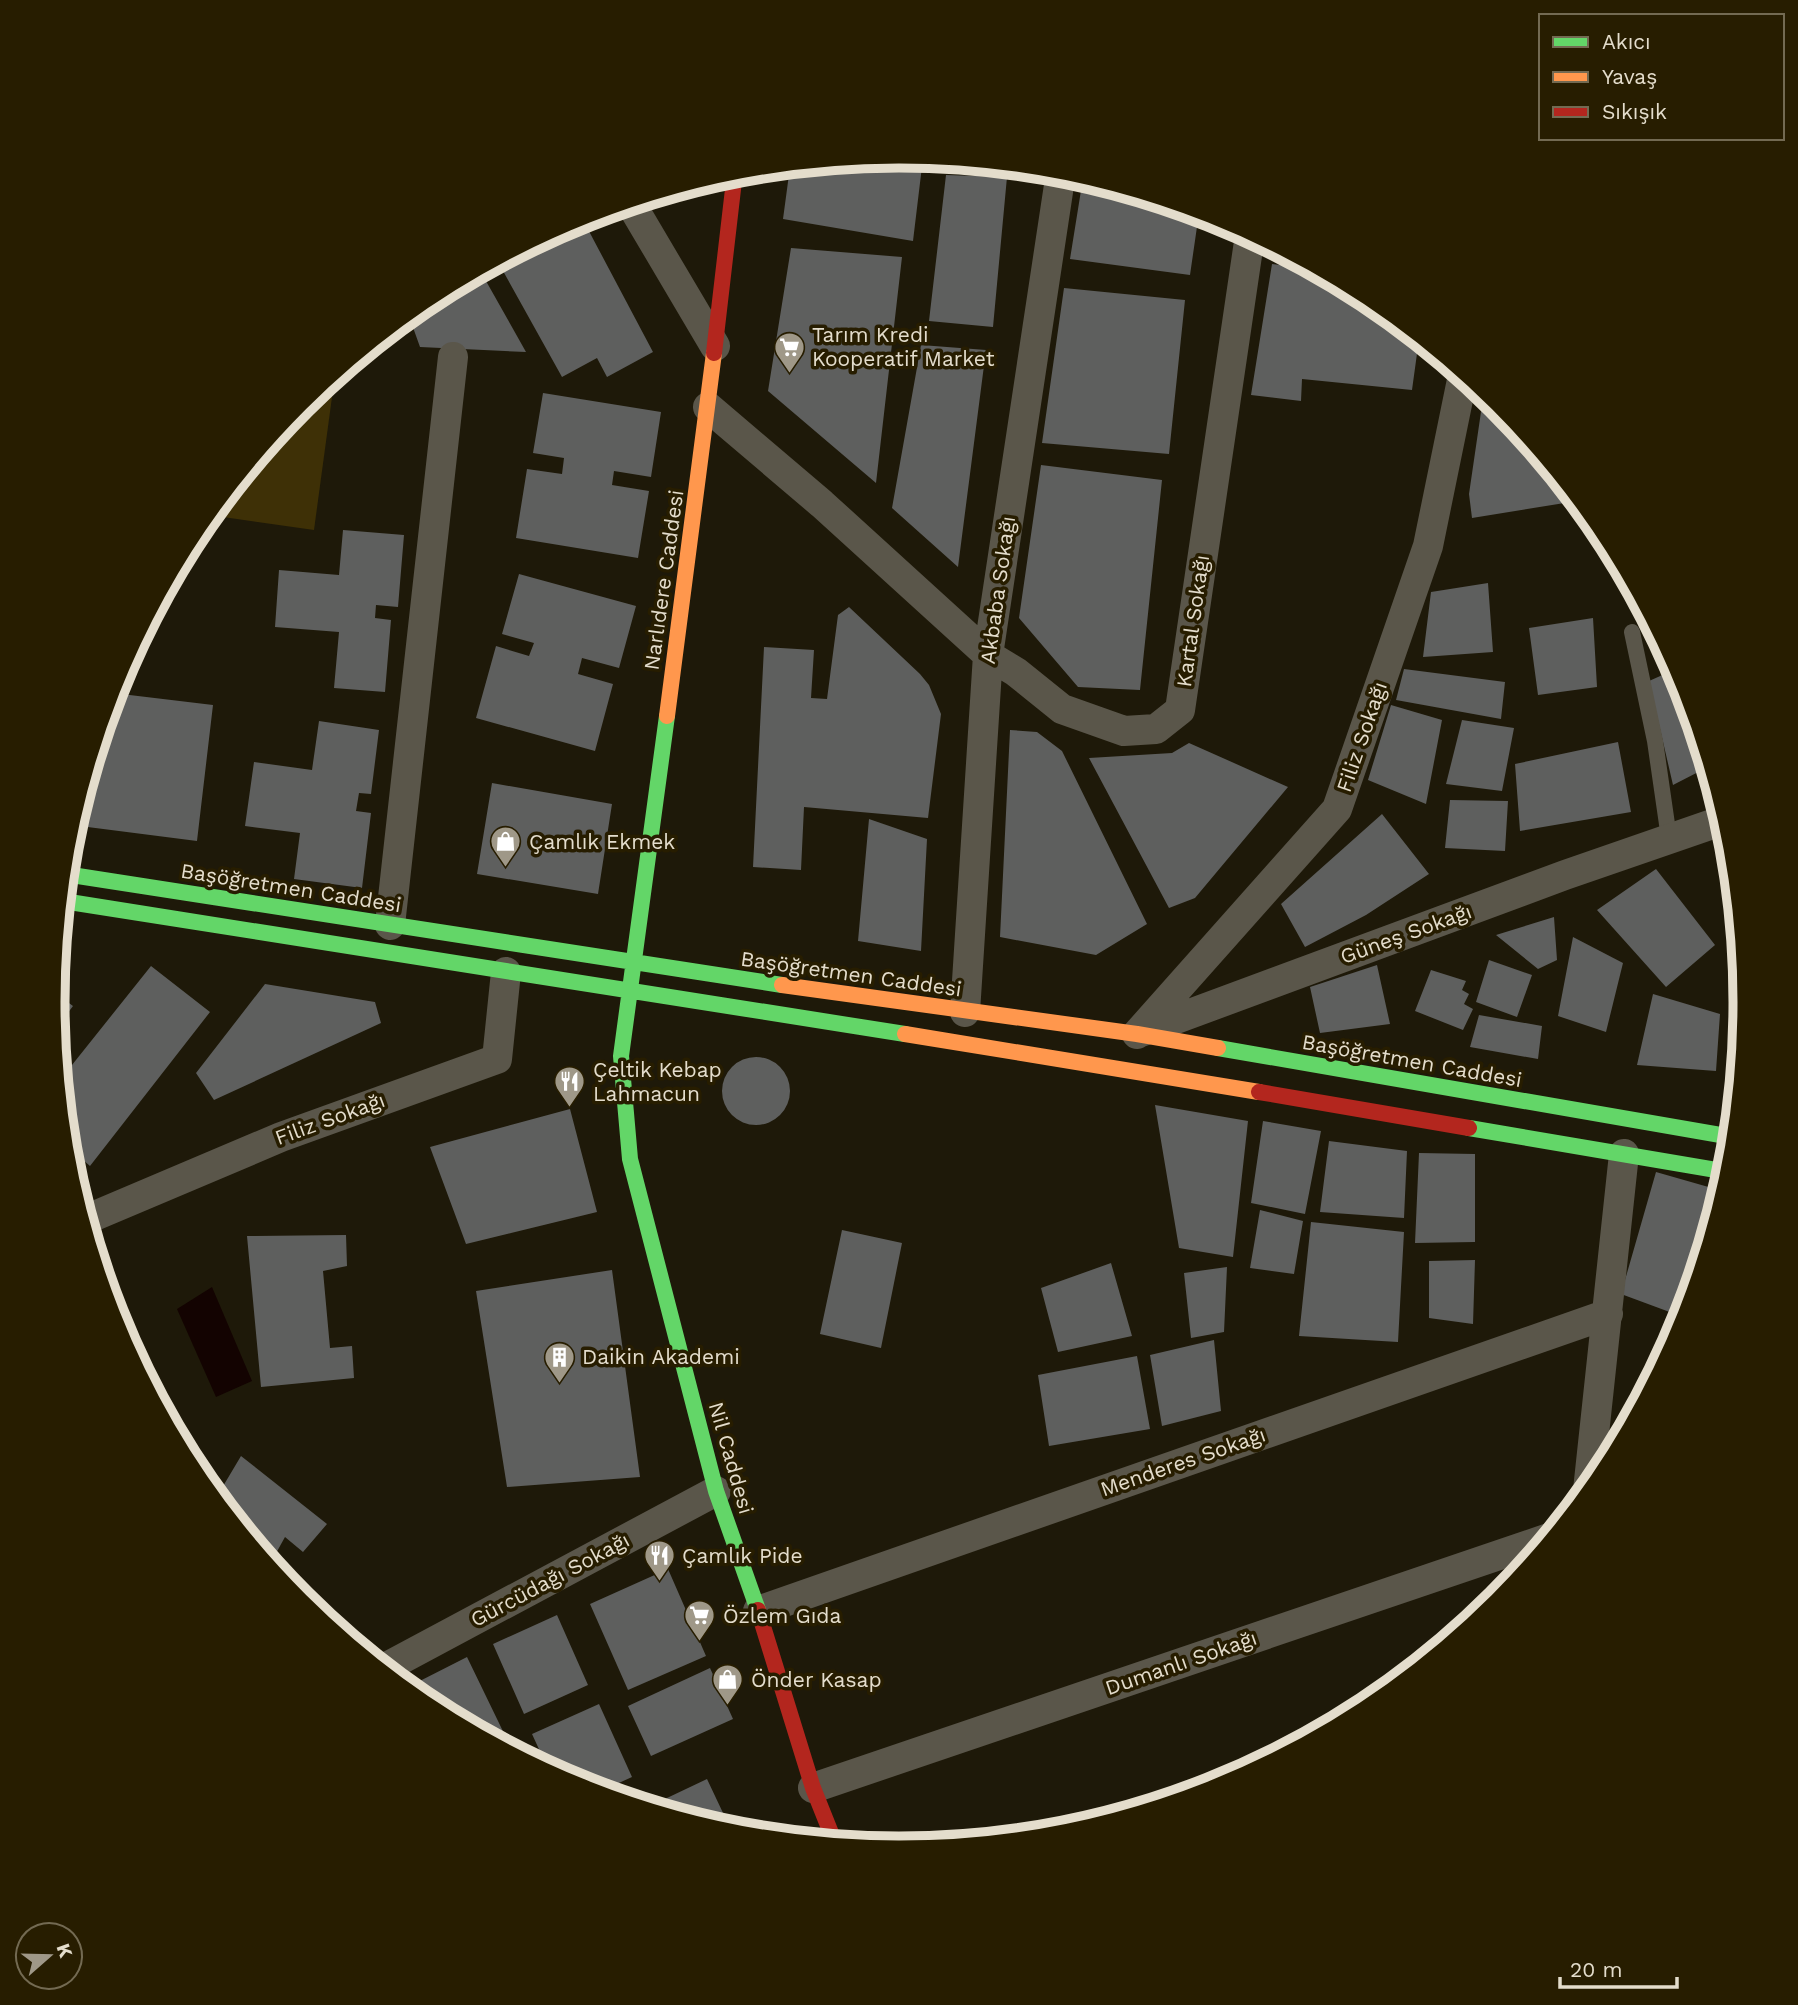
<svg xmlns="http://www.w3.org/2000/svg" width="1798" height="2005" font-family="'Work Sans',sans-serif">
  <style>
    .green { fill: #3e3006 }
    .water { fill: #130301 }
    .building { fill: #5e5f5e }
    .lines { fill: none; stroke-linecap: round; stroke-linejoin: round }
    .lane { stroke: #5a564a; stroke-width: 16 }
    .street { stroke: #5a564a; stroke-width: 30 }
    .fast { stroke: #63d668; stroke-width: 16 }
    .slow { stroke: #ff974d; stroke-width: 16 }
    .jam { stroke: #b3261e; stroke-width: 16 }
    .labels { text-anchor: middle; stroke-width: 7; stroke-linejoin: round; paint-order: stroke }
    .poi-label { font-size: 21px; fill: #e4ddcc; stroke: #271d00; text-anchor: start }
    .street-label { font-size: 21px; fill: #e4ddcc; stroke: #271d00 }
    .rim { fill: none; stroke: #e4ddcc; stroke-width: 9 }
  </style>
  <rect width="100%" height="100%" fill="#1e1909"/>
  <!-- green -->
  <path class="green" d="M335 375 314 530 209 515 301 404Z"/>
  <!-- water -->
  <path class="water" d="M212 1287 252 1381 216 1397 177 1309Z"/>
  <!-- building -->
  <path class="building" d="M899 156 923 158 913 241 783 219 790 167Z
    M946 175 1007 177 993 327 929 321Z
    M1083 178 1199 213 1190 275 1070 259Z
    M582 218 653 352 607 377 597 358 562 377 498 262Z
    M791 248 902 257 876 483 768 391Z
    M1272 264 1314 269 1370 299 1419 339 1412 390 1302 379 1301 401 1251 395Z
    M486 281 526 352 420 347 410 319Z
    M1064 288 1185 300 1169 454 1042 443Z
    M921 345 986 350 958 567 892 508Z
    M543 393 661 412 651 477 614 471 612 485 649 491 638 558 516 538 527 469 562 474 564 458 533 453Z
    M1495 402 1498 404 1577 501 1472 518 1469 494 1482 405Z
    M1041 465 1162 480 1140 690 1078 687 1019 618Z
    M343 530 404 535 398 607 376 605 375 618 391 620 385 692 334 688 339 632 275 627 279 570 339 575Z
    M519 574 636 606 619 668 582 658 578 674 613 684 595 751 476 718 496 646 529 656 534 643 502 634Z
    M1488 583 1493 652 1423 657 1431 592Z
    M849 607 920 674 929 685 941 714 928 818 804 807 801 870 753 867 764 647 814 650 811 698 827 699 838 615Z
    M1593 618 1597 687 1538 695 1529 628Z
    M1649 619 1665 648 1657 651 1648 620Z
    M1404 669 1505 682 1501 719 1396 700Z
    M1676 669 1681 679 1708 767 1673 785 1649 681Z
    M113 693 213 705 197 841 72 825Z
    M1391 705 1442 720 1426 804 1368 780Z
    M1462 720 1514 728 1502 791 1446 784Z
    M319 721 379 730 371 794 359 793 356 811 371 813 362 888 294 879 300 833 245 826 254 762 312 770Z
    M1010 730 1037 732 1062 751 1147 924 1096 955 1000 937Z
    M1618 742 1631 812 1520 831 1515 764Z
    M1189 743 1288 787 1195 898 1169 908 1089 758 1172 753Z
    M492 783 612 804 598 894 477 874Z
    M1450 800 1508 801 1505 851 1445 848Z
    M1382 814 1429 874 1366 915 1305 947 1281 904Z
    M869 819 927 839 921 951 858 941Z
    M1656 869 1715 945 1666 987 1597 910Z
    M1554 917 1557 960 1538 969 1496 935Z
    M1573 937 1623 963 1606 1032 1558 1016Z
    M1489 960 1532 975 1517 1017 1476 1002Z
    M1377 965 1390 1024 1320 1033 1310 987Z
    M151 966 210 1012 90 1166 67 1146 60 1080Z
    M1431 970 1466 981 1462 990 1469 994 1464 1004 1473 1009 1463 1030 1415 1011Z
    M265 984 375 1002 381 1023 214 1100 196 1073Z
    M54 992 73 1006 55 1030 53 1002Z
    M1653 994 1720 1014 1716 1071 1637 1065Z
    M1736 1013H1744L1738 1081H1734Z
    M1479 1015 1542 1026 1538 1059 1470 1047Z
    M722 1091a34 34 0 1 1 68 0a34 34 0 1 1-68 0Z
    M1155 1105 1248 1121 1233 1257 1179 1248Z
    M570 1109 597 1212 466 1244 430 1147Z
    M1263 1121 1321 1131 1305 1214 1251 1203Z
    M1329 1141 1407 1151 1404 1218 1320 1212Z
    M1419 1153 1475 1154V1242L1415 1243Z
    M1656 1172 1712 1188 1675 1314 1621 1294Z
    M1260 1210 1303 1221 1294 1274 1250 1268Z
    M1311 1222 1404 1232 1398 1342 1299 1336Z
    M842 1230 902 1243 881 1348 820 1334Z
    M346 1235 347 1266 323 1271 330 1348 352 1346 354 1378 261 1387 247 1236Z
    M1475 1260 1473 1324 1429 1318V1261Z
    M1111 1263 1132 1336 1058 1352 1041 1288Z
    M1227 1267 1224 1332 1191 1338 1184 1273Z
    M612 1270 640 1477 507 1487 476 1291Z
    M1214 1340 1221 1411 1162 1426 1150 1355Z
    M1137 1356 1150 1429 1049 1446 1038 1375Z
    M241 1456 327 1524 303 1552 285 1537 270 1564 216 1498Z
    M668 1569 706 1656 628 1690 590 1604Z
    M557 1615 588 1685 524 1714 493 1644Z
    M467 1657 513 1752 428 1706 406 1688Z
    M710 1668 733 1719 651 1756 628 1706Z
    M599 1704 632 1777 599 1792 575 1784 549 1771 532 1734Z
    M707 1779 732 1832 648 1807Z"/>
  <g class="lines">
    <!-- lane -->
    <path class="lane" d="M1632 632 1655 741 1669 838"/>
    <!-- street -->
    <path class="street" d="M631 204 715 346
      M708 407 822 504 988 655 1016 672 1062 709 1124 731 1156 729 1180 710 1250 235
      M390 925 453 357
      M965 1012 988 655 1061 172
      M1141 1032 1565 875 1724 820
      M1137 1034 1337 809 1428 546 1463 375
      M85 1220 281 1137 497 1059 506 972
      M1588 1490 1624 1154
      M758 1611 1608 1314
      M383 1669 716 1491
      M813 1788 1549 1538"/>
    <!-- fast -->
    <path class="fast" d="M667 716 621 1056 630 1159 716 1491 758 1610
      M65 874 782 985
      M63 901 905 1034
      M1218 1048 1732 1137
      M1469 1128 1728 1172"/>
    <!-- slow -->
    <path class="slow" d="M667 716 714 353
      M782 985 1137 1034 1218 1048
      M905 1034 1259 1092"/>
    <!-- jam -->
    <path class="jam" d="M714 353 735 172
      M1259 1092 1469 1128
      M758 1610 813 1788 835 1843"/>
  </g>
  <!-- icons -->
  <defs>
    <symbol id="supermarket-pin" viewBox="-11 -11 22 30"><path d="M0 17L-7.5 6A9.5 9.5 0 1 1 7.5 6Z" fill="#9f9888" stroke="#271d00"/><path d="M-6-5.5h2.5l.6 2H6L4.5 2H-2.5L-4.4-4H-6ZM-1.5 3.2a1.3 1.3 0 1 0 .1 0ZM3 3.2a1.3 1.3 0 1 0 .1 0Z" fill="#fff"/></symbol>
    <symbol id="shop-pin" viewBox="-11 -11 22 30"><path d="M0 17L-7.5 6A9.5 9.5 0 1 1 7.5 6Z" fill="#9f9888" stroke="#271d00"/><path d="M-5-2.5h2.3a2.7 3.5 0 0 1 5.4 0H5L5.5 6h-11ZM-1.5-2.5h3a1.5 2.3 0 0 0-3 0Z" fill="#fff"/></symbol>
    <symbol id="restaurant-pin" viewBox="-11 -11 22 30"><path d="M0 17L-7.5 6A9.5 9.5 0 1 1 7.5 6Z" fill="#9f9888" stroke="#271d00"/><path d="M-5-6h1v4h1v-4h1v4h1v-4h1v5L-1.5 .5V6h-2V.5L-5-1ZM5-6V6H3V1.5H1.5Q1.5-4 5-6Z" fill="#fff"/></symbol>
    <symbol id="building-pin" viewBox="-11 -11 22 30"><path d="M0 17L-7.5 6A9.5 9.5 0 1 1 7.5 6Z" fill="#9f9888" stroke="#271d00"/><path d="M-4-6H4V6H1V3H-1V6H-4ZM-2.5-4.3h1.7v1.8h-1.7ZM.8-4.3h1.7v1.8H.8ZM-2.5-1h1.7V.8h-1.7ZM.8-1h1.7V.8H.8Z" fill="#fff"/></symbol>
  </defs>
  <g fill-rule="evenodd">
    <use href="#supermarket-pin" x="772" y="330" width="35" height="47"/>
    <use href="#shop-pin" x="488" y="824" width="35" height="47"/>
    <use href="#restaurant-pin" x="552" y="1064" width="35" height="47"/>
    <use href="#building-pin" x="542" y="1340" width="35" height="47"/>
    <use href="#restaurant-pin" x="642" y="1538" width="35" height="47"/>
    <use href="#supermarket-pin" x="682" y="1598" width="35" height="47"/>
    <use href="#shop-pin" x="710" y="1662" width="35" height="47"/>
  </g>
  <g class="labels">
    <!-- poi labels -->
    <g class="poi-label">
      <text x="812" y="342">Tarım Kredi<tspan x="812" dy="24">Kooperatif Market</tspan></text>
      <text x="529" y="849">Çamlık Ekmek</text>
      <text x="593" y="1077">Çeltik Kebap<tspan x="593" dy="24">Lahmacun</tspan></text>
      <text x="582" y="1364">Daikin Akademi</text>
      <text x="682" y="1563">Çamlık Pide</text>
      <text x="723" y="1623">Özlem Gıda</text>
      <text x="751" y="1687">Önder Kasap</text>
    </g>
    <!-- street labels -->
    <g class="street-label">
      <text transform="translate(664 580) rotate(-82)" y="7">Narlıdere Caddesi</text>
      <text transform="translate(998 590) rotate(-82)" y="7">Akbaba Sokağı</text>
      <text transform="translate(1193 621) rotate(-82)" y="7">Kartal Sokağı</text>
      <text transform="translate(1362 737) rotate(-71)" y="7">Filiz Sokağı</text>
      <text transform="translate(291 888) rotate(9)" y="7">Başöğretmen Caddesi</text>
      <text transform="translate(1406 934) rotate(-20)" y="7">Güneş Sokağı</text>
      <text transform="translate(851 974) rotate(8)" y="7">Başöğretmen Caddesi</text>
      <text transform="translate(1412 1061) rotate(10)" y="7">Başöğretmen Caddesi</text>
      <text transform="translate(330 1119) rotate(-20)" y="7">Filiz Sokağı</text>
      <text transform="translate(731 1458) rotate(74)" y="7">Nil Caddesi</text>
      <text transform="translate(1183 1462) rotate(-19)" y="7">Menderes Sokağı</text>
      <text transform="translate(550 1580) rotate(-28)" y="7">Gürcüdağı Sokağı</text>
      <text transform="translate(1181 1663) rotate(-19)" y="7">Dumanlı Sokağı</text>
    </g>
  </g>
  <!-- crop -->
  <path d="M0 0H1798V2005H0ZM65 1002a834 834 0 1 1 1668 0a834 834 0 1 1-1668 0Z" fill="#271d00" fill-rule="evenodd"/>
  <path class="rim" d="M65 1002a834 834 0 1 1 1668 0a834 834 0 1 1-1668 0Z"/>
  <!-- legend -->
  <rect x="1539" y="14" width="245" height="126" fill="#271d00" stroke="#736a52" stroke-width="2"/>
  <rect x="1553" y="37" width="35" height="10" fill="#63d668" stroke="#736a52" stroke-width="2"/>
  <text x="1602" y="49" font-size="21" fill="#e4ddcc">Akıcı</text>
  <rect x="1553" y="72" width="35" height="10" fill="#ff974d" stroke="#736a52" stroke-width="2"/>
  <text x="1602" y="84" font-size="21" fill="#e4ddcc">Yavaş</text>
  <rect x="1553" y="107" width="35" height="10" fill="#b3261e" stroke="#736a52" stroke-width="2"/>
  <text x="1602" y="119" font-size="21" fill="#e4ddcc">Sıkışık</text>
  <!-- north arrow -->
  <g transform="translate(49 1956) rotate(70)"><circle r="33" fill="#271d00" stroke="#736a52" stroke-width="2"/>
  <path d="M0-5L12 26L0 18L-12 26Z" fill="#9f9888"/>
  <text y="-10" font-size="19" font-weight="bold" text-anchor="middle" fill="#e4ddcc">K</text>
  </g>
  <!-- scale -->
  <path d="M1560 1977v10h117v-10" fill="none" stroke="#e4ddcc" stroke-width="3.5"/>
  <text x="1570" y="1977" font-size="21" fill="#e4ddcc" stroke="#271d00" stroke-width="5" paint-order="stroke">20 m</text>
</svg>
